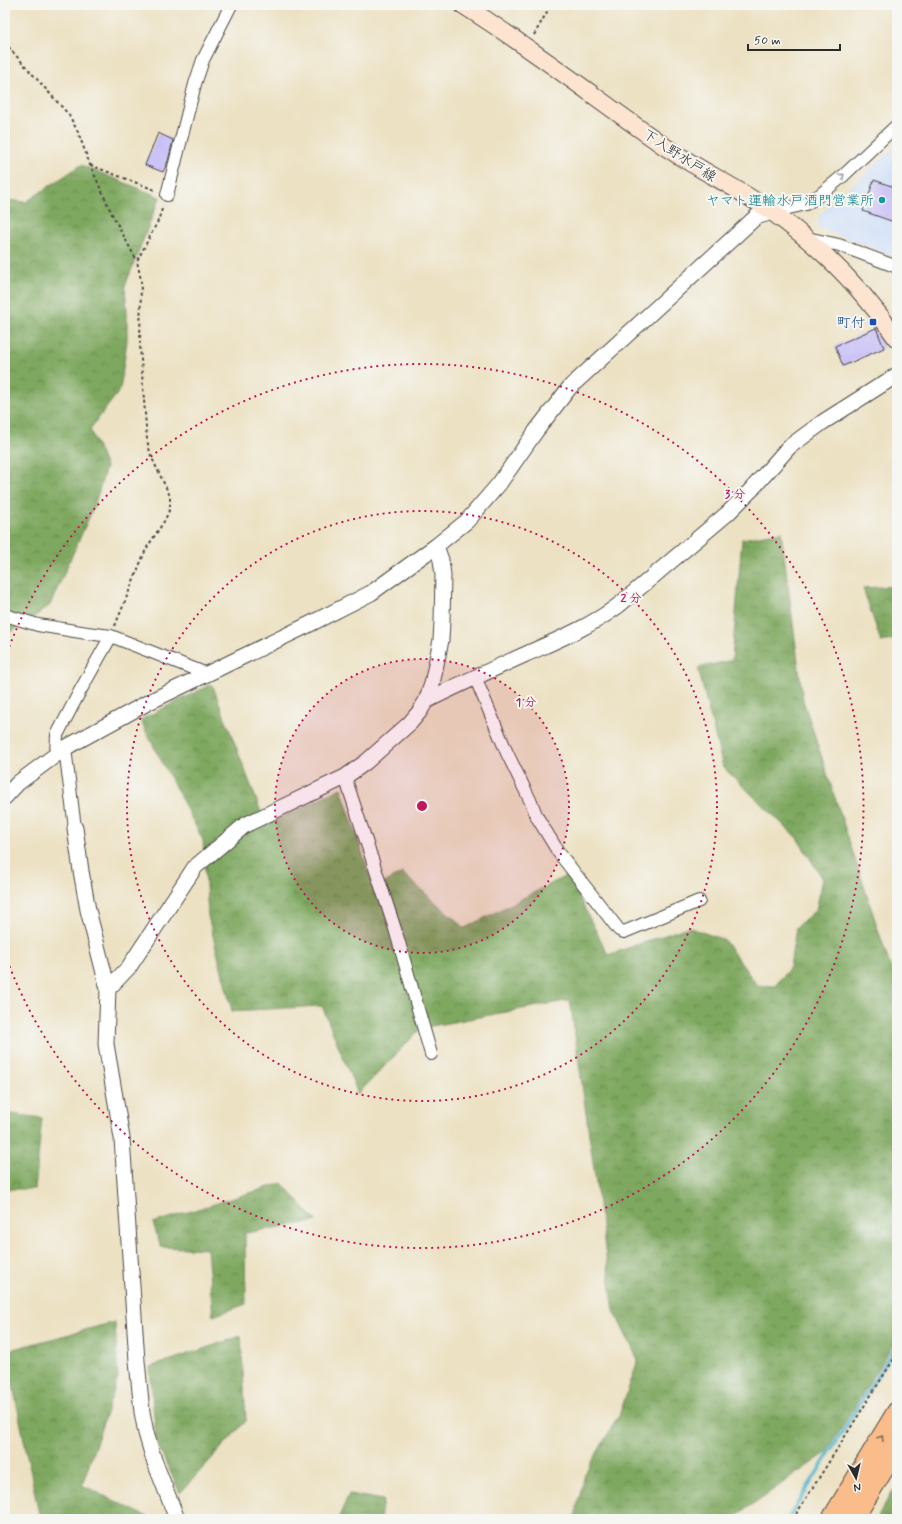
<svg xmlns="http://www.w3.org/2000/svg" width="902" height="1524" font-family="Mynerve,'Klee One',sans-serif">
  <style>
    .built { fill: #cadcf9 }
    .forest { fill: url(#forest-crowns); stroke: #546945 }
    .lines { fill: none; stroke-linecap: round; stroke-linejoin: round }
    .stream { stroke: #4eb4cd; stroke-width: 3.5 }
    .building { fill: #c4baf7 }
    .minor-casing { stroke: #484642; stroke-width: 14 }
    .tertiary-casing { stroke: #484642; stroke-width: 17 }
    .secondary-casing { stroke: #484642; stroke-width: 19 }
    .trunk-casing { stroke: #484642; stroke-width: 22 }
    .path { stroke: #484642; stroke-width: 2; stroke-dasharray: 3 3; stroke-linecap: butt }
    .minor { stroke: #fff; stroke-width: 12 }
    .tertiary { stroke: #fff; stroke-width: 15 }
    .secondary { stroke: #fde4d0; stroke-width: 17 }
    .trunk { stroke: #f9bc8a; stroke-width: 20 }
    .oneway { stroke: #a0a0a0 }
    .oneway2 { stroke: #886c56 }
    .ring { fill: none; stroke: #c2185b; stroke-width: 2; stroke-dasharray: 2 4 }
    .culture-dot { fill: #0f9aa8; stroke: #f6f6f2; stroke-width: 1.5 }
    .transit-dot { fill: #1a4fb4; stroke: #f6f6f2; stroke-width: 1.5 }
    .labels { text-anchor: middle; stroke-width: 4; stroke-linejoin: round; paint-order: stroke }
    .street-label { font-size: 14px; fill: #2b2b2b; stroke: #f6f6f2 }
    .culture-label { font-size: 14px; fill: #0d838f; stroke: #f6f6f2; text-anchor: end }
    .transit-label { font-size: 14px; fill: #164399; stroke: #f6f6f2; text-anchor: end }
    .centre { fill: #c2185b; stroke: #f6f6f2; stroke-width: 2 }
    .ring-label { font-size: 12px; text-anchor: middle; font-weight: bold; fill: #c2185b; stroke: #f6f6f2; stroke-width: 4; stroke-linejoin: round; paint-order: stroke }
  </style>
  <defs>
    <pattern id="forest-crowns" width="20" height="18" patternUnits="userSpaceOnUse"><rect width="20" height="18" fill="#7ea75f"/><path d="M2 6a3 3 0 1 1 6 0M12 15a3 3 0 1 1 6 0" fill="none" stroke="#67884f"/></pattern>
  </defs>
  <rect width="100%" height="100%" fill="#f6f6f2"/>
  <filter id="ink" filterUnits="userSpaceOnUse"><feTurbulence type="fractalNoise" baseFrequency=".025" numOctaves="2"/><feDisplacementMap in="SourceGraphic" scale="8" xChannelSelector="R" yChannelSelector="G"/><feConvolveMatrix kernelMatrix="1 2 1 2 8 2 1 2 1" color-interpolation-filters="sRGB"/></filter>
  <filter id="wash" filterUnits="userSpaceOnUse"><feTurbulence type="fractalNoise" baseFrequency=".012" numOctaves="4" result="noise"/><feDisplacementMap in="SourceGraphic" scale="16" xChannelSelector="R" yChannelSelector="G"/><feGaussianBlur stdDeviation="0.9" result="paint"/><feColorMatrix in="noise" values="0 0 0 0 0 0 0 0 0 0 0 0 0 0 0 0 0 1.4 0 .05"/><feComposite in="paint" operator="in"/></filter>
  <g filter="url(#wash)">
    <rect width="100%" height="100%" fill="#ece1c3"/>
    <!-- built -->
    <path class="built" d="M896 146 897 257 818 227V222L820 214Z"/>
    <!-- forest -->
    <path class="forest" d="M81 165 160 197 125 286 127 311V341L120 390 90 429 106 467 95 504 50 605 26 623 5 635V195L7 200 26 202Z
      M781 532 803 700 893 975 897 979V1338L826 1453 731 1519H574L585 1474 620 1413 638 1360 614 1311 570 1000 421 1028 358 1094 322 1006 232 1011 208 916 203 840 140 720 212 684 266 825 341 788 374 889 402 873 465 928 568 875 608 955 688 927 724 940 757 985 775 986 790 967 796 927 816 910 823 879 797 838 723 767 698 668 732 660 742 539Z
      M897 586V639L881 642 863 588Z
      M5 1113 42 1118 35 1189H5Z
      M282 1183 316 1221 245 1233 246 1304 213 1316 207 1249 161 1247 153 1223Z
      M115 1322 118 1378 82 1485 152 1519H40L6 1351Z
      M241 1336 246 1421 180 1493 156 1441 150 1367Z
      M892 1491 897 1493V1519H877Z
      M349 1494 383 1500 380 1519H338Z"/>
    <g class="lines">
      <!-- stream -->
      <path class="stream" d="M788 1519 897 1344"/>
    </g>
    <g id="blocks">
      <!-- building -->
      <path class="building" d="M158 133 173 140 168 161 163 172 145 165Z
        M874 180 897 188V223L863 211Z
        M876 328 884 348 843 366 835 346Z"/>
    </g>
  </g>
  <g filter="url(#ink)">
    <use href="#blocks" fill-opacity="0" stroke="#484642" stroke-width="1"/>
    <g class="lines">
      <defs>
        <path id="minor" d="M167 195 195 84 203 60 231 5
          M772 212 806 204 821 194 844 175 897 125
          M807 238 839 245 897 267
          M5 615 38 625 87 633 111 636 207 674
          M475 677 507 753 531 802 537 817 559 853 619 930 624 932 699 901
          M65 748 75 828
          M56 754 57 735 80 691 111 636
          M345 777 395 929 431 1054"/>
        <path id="tertiary" d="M426 701C458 685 491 670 524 655 557 640 590 627 619 605L728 513 751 490 789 447 823 422 897 375
          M5 797 18 783 65 748 149 702 306 626 371 593 436 546 467 521 499 484 536 431 570 387 756 217 772 212
          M75 828 81 871 88 910 108 989 106 1044 122 1138 137 1361 142 1412 146 1433 154 1460 177 1519
          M108 989 129 967 195 867 245 825 345 777 366 762 410 723 420 711 426 701 432 684 441 640 442 622 443 575 441 560 436 546"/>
        <path id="secondary" d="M463 5C532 48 597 99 664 146 699 170 738 188 772 212 822 247 863 290 897 339"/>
        <path id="trunk" d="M832 1519 897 1412
          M853 1519 897 1447"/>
      </defs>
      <!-- minor casing -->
      <use href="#minor" class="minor-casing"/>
      <!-- tertiary casing -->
      <use href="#tertiary" class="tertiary-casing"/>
      <!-- secondary casing -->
      <use href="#secondary" class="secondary-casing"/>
      <!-- trunk casing -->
      <use href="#trunk" class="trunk-casing"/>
      <!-- path -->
      <path class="path" d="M534 35 551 5
        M5 42 11 50 69 115 78 132 90 165 112 214 137 261
        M90 165 155 190
        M115 626 146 549 165 520 170 508V496L151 456 147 440 140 346 141 280 137 261 158 221 163 206
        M793 1519 897 1354"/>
      <!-- minor -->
      <use href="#minor" class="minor"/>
      <!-- tertiary -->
      <use href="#tertiary" class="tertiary"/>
      <!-- secondary -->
      <use href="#secondary" class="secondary"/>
      <!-- trunk -->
      <use href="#trunk" class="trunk"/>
    </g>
    <!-- one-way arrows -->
    <defs><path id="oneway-chevron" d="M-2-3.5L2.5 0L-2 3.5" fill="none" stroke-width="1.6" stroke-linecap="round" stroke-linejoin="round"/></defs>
    <use class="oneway" href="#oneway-chevron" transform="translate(842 176) rotate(-41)"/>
    <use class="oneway2" href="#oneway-chevron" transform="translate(881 1438) rotate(-58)"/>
  </g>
  <!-- distance rings -->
  <circle cx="422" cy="806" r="147" fill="#c2185b" fill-opacity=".12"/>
  <g class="ring">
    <circle cx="422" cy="806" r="147"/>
    <circle cx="422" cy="806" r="295"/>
    <path d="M5 658A442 442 0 1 1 5 954"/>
  </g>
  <!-- markers -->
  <circle class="culture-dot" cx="882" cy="200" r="4"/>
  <rect class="transit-dot" x="869" y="318" width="8" height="8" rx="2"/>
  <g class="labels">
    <!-- street labels -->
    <g class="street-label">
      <text transform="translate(680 155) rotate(33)" y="5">下入野水戸線</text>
    </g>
    <!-- culture labels -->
    <g class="culture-label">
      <text x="874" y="205">ヤマト運輸水戸酒門営業所</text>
    </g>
    <!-- transit labels -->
    <g class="transit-label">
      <text x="865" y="327">町付</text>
    </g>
  </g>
  <circle cx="422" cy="806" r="6" class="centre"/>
  <g class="ring-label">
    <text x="735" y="498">3 分</text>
    <text x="631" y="602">2 分</text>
    <text x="526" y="706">1 分</text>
  </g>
  <!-- margin -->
  <rect width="902" height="1524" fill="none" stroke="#f6f6f2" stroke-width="20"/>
  <!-- north arrow -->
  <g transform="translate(856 1478) rotate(172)" stroke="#f6f6f2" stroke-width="3" paint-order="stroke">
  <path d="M0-3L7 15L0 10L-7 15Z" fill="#2b2b2b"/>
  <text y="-6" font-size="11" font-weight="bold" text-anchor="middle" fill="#2b2b2b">N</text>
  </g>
  <!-- scale -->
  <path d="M748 44v6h92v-6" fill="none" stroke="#2b2b2b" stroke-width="2"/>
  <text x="754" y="44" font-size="12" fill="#2b2b2b" stroke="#f6f6f2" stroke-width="3" paint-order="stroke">50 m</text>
</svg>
